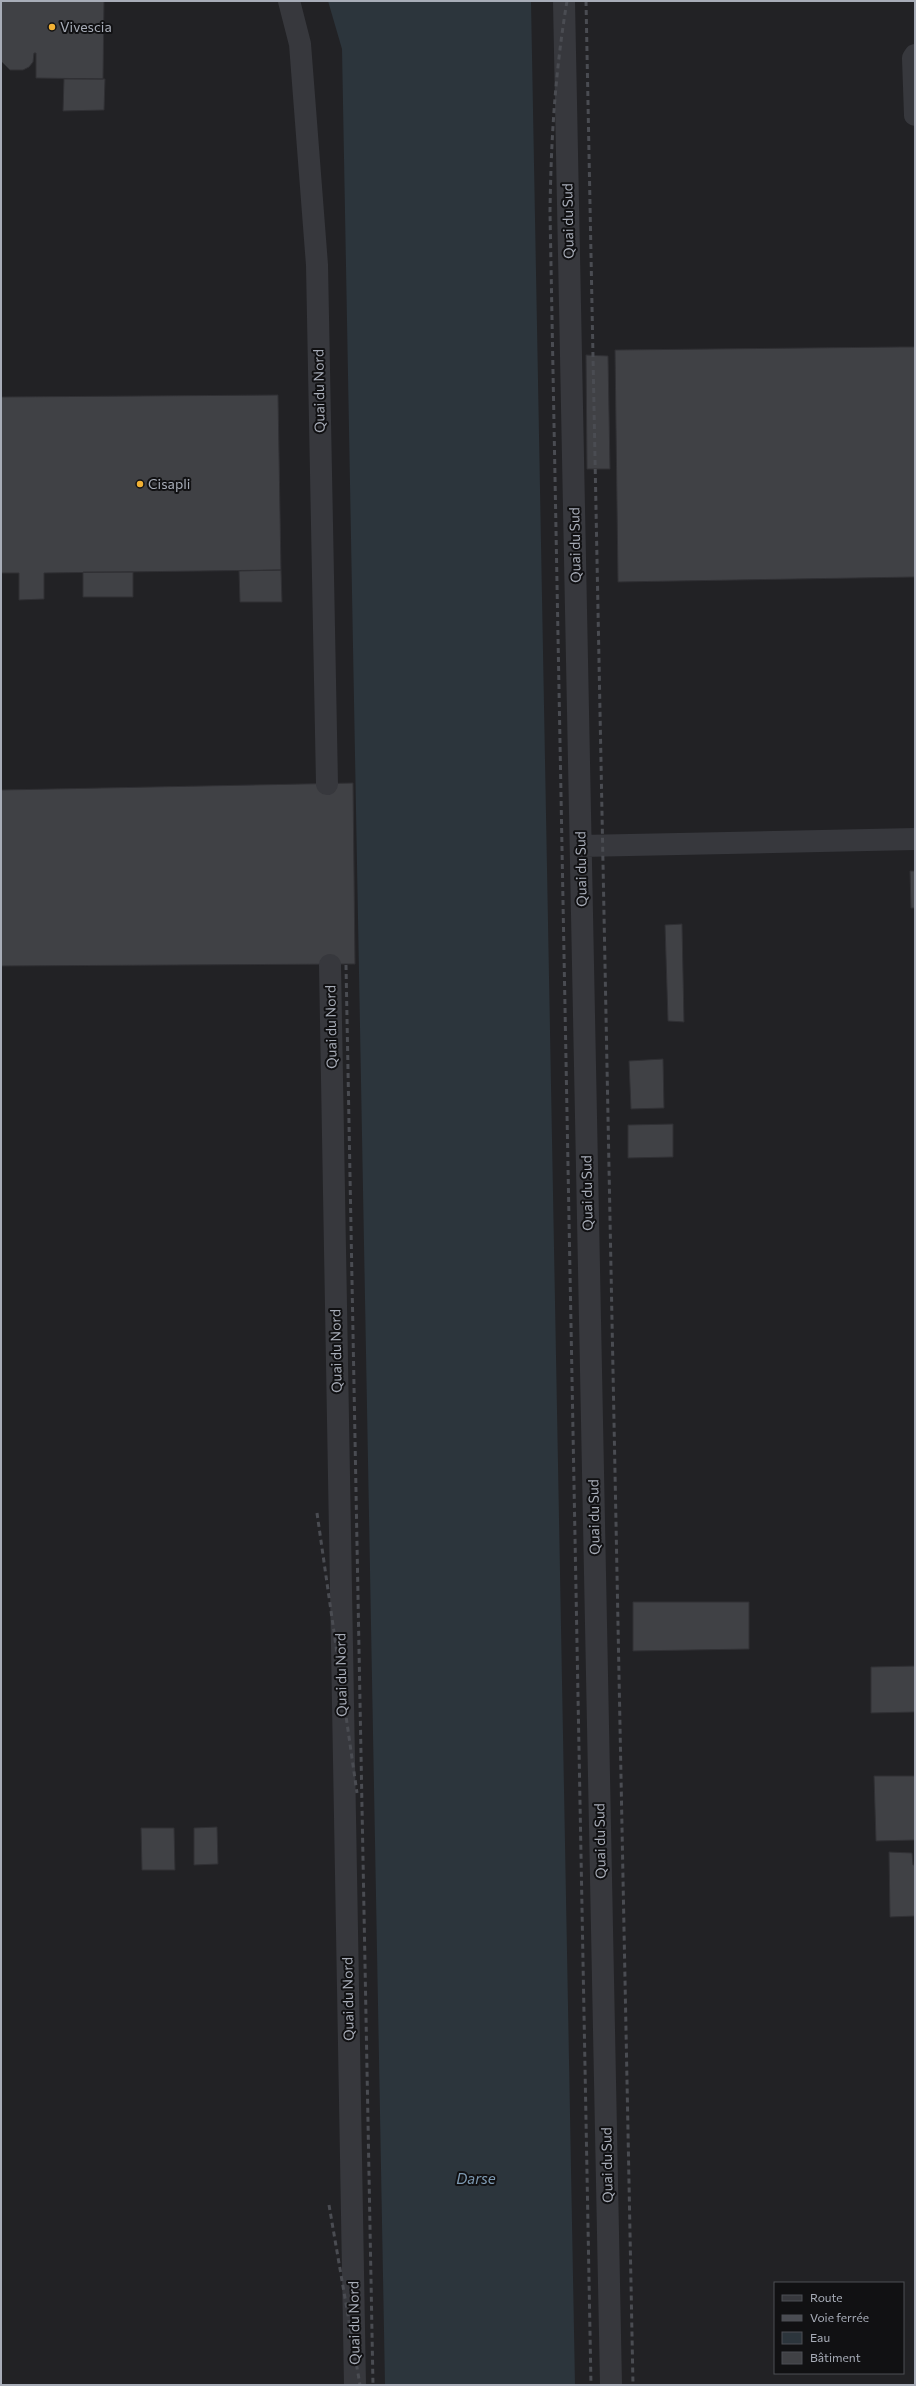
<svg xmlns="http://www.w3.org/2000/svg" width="916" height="2386" font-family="Commissioner,sans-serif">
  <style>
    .built { fill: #222225; fill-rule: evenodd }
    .water { fill: #2c353c }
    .building { fill: #404145; stroke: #303034 }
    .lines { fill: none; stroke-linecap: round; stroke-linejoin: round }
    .service { stroke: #37383d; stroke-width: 22 }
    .minor { stroke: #37383d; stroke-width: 22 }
    .rail { stroke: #4a4c52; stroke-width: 3; stroke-dasharray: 5 4; stroke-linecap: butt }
    .poi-dot { fill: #f2b134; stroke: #111113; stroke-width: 1.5 }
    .labels { text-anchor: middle; stroke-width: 4; stroke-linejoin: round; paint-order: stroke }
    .poi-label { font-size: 14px; fill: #a8adb8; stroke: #111113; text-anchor: start }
    .street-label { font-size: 14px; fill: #a8adb8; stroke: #111113 }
    .water-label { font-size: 15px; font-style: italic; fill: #7f9bb3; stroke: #111113 }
  </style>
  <rect width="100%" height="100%" fill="#161618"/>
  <!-- built -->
  <path class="built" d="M1 1H915V2385H1ZM775 2283H903V2373H775Z"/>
  <!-- water -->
  <path class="water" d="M328 1H531L575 2385H385L342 49Z"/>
  <!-- building -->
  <path class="building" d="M1 1H104L103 79 36 78V53H34L33 62 29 67 23 70H10L2 62 1 64Z
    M64 79H105L104 110 63 111Z
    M899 347H915V577L618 582 615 350Z
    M586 355 608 356 610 469H587Z
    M278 395 281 570 44 573V599L19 600V573H1V397Z
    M281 570 282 602H240L239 571Z
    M83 572H133V597H83Z
    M353 783 355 964 1 966V790Z
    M910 871H915V908H911Z
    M682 924 684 1022 668 1021 665 925Z
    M663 1059 664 1108 631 1109 629 1061Z
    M673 1124V1157L628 1158V1125Z
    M633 1602H749V1649L633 1651Z
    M915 1666V1712L871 1713V1667Z
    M874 1776H915V1840L876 1841Z
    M217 1827 218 1864 194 1865V1828Z
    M141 1828H174L175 1870H142Z
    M889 1852 912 1853 913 1865H915V1916L890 1917Z"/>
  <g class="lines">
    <!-- service -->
    <path class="service" d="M289 1 300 44 317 265 327 784
      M915 55 913 58 915 115
      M330 965 355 2385"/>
    <!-- minor -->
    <path class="minor" d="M564 1 611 2385
      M581 846 915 839"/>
    <!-- rail -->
    <path class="rail" d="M567 1C555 73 551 139 550 212L591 2385
      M586 1 633 2385
      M346 965 373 2385
      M317 1513 357 1793
      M329 2205 360 2385"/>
  </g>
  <!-- markers -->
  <g class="poi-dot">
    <circle cx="52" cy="27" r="4"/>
    <circle cx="140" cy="484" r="4"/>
  </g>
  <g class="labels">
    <!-- poi labels -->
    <g class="poi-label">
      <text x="60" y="32">Vivescia</text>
      <text x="148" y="489">Cisapli</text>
    </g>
    <!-- street labels -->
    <g class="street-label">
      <text transform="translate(568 221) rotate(-91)" y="5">Quai du Sud</text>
      <text transform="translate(319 391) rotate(-91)" y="5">Quai du Nord</text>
      <text transform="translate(575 545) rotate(-91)" y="5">Quai du Sud</text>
      <text transform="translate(581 869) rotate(-91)" y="5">Quai du Sud</text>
      <text transform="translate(331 1027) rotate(-91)" y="5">Quai du Nord</text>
      <text transform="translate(587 1193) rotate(-91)" y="5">Quai du Sud</text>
      <text transform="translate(336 1351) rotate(-91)" y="5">Quai du Nord</text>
      <text transform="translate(594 1517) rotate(-91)" y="5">Quai du Sud</text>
      <text transform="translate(341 1675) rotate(-91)" y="5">Quai du Nord</text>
      <text transform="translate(600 1841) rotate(-91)" y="5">Quai du Sud</text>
      <text transform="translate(348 1999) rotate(-91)" y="5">Quai du Nord</text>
      <text transform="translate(607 2165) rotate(-91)" y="5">Quai du Sud</text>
      <text transform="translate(354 2323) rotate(-91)" y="5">Quai du Nord</text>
    </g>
    <!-- water labels -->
    <g class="water-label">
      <text x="476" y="2184">Darse</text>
    </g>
  </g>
  <!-- border -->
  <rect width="916" height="2386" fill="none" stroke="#a8adb8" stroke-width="4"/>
  <!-- legend -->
  <rect x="774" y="2282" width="130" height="92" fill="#111113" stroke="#4d4f55"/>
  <rect x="782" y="2295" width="20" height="6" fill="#37383d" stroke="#4d4f55"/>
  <text x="810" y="2302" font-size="12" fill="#a8adb8">Route</text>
  <rect x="782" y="2315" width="20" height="6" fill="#4a4c52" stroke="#4d4f55"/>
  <text x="810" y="2322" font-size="12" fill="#a8adb8">Voie ferrée</text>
  <rect x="782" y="2332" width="20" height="12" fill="#2c353c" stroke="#4d4f55"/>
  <text x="810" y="2342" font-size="12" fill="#a8adb8">Eau</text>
  <rect x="782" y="2352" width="20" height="12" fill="#404145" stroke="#4d4f55"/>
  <text x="810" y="2362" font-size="12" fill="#a8adb8">Bâtiment</text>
</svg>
